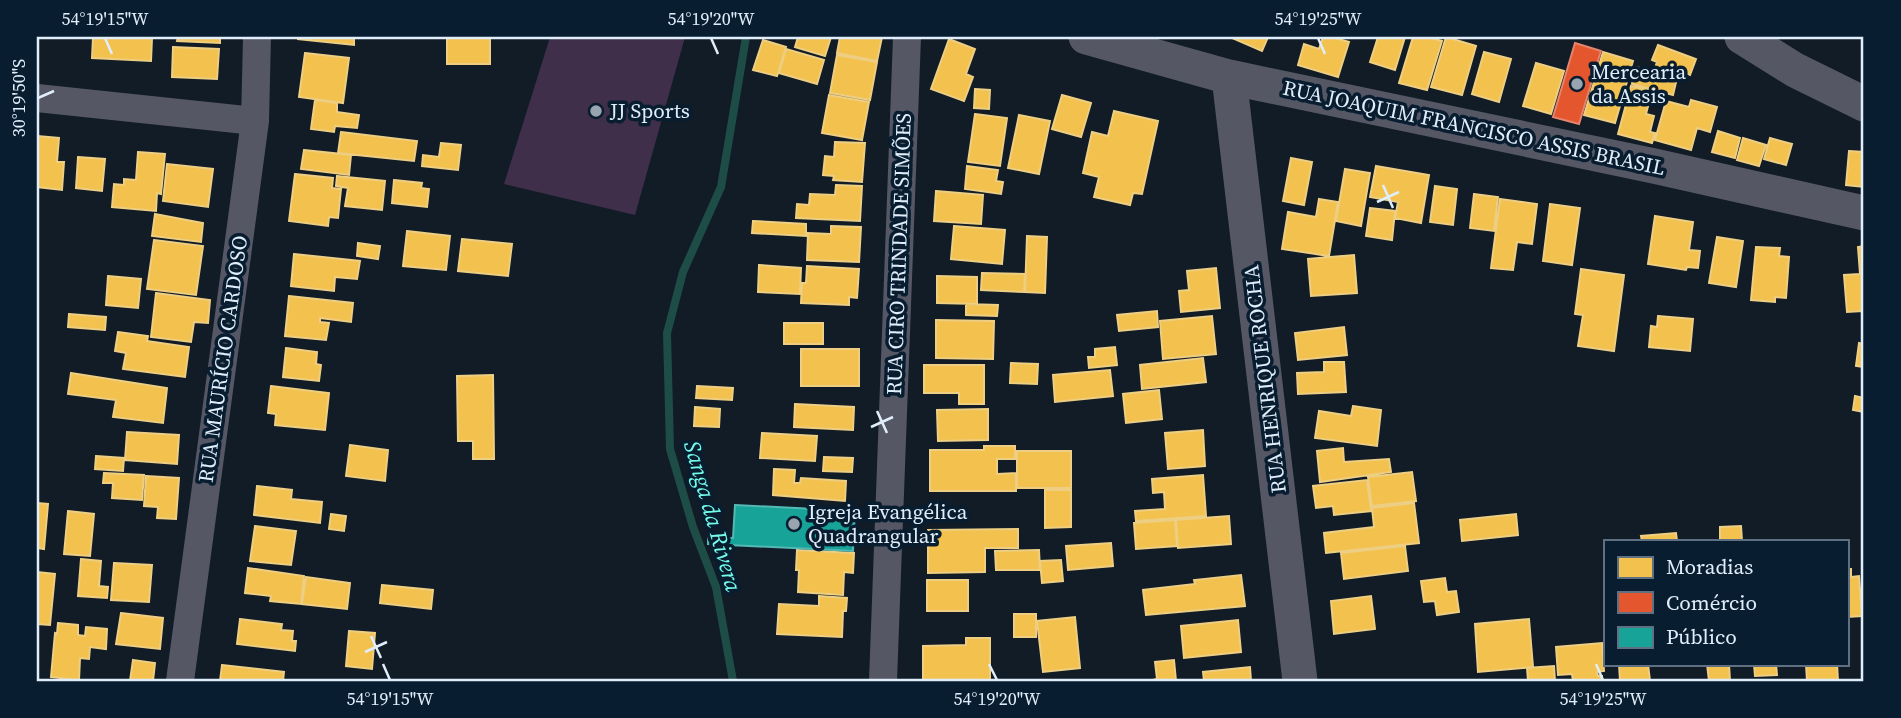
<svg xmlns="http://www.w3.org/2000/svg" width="1901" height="718" font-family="'Source Serif 4',serif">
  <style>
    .green { fill: #3f2f4b }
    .homes { fill: #f2c14e; stroke: #edce82; stroke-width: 2 }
    .shops { fill: #e4572e; stroke: #e3846b; stroke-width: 2 }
    .public { fill: #17a398; stroke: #53b9b5; stroke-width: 2 }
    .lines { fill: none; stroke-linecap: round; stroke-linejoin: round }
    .stream { stroke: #1e4d48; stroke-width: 8 }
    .minor { stroke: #555765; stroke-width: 28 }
    .tertiary { stroke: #555765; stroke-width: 35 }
    .ticks { fill: none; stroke: #e0edfa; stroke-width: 2.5 }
    .poi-dot { fill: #98a4b0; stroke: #081d30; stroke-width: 2.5 }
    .labels { text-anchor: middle; stroke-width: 7; stroke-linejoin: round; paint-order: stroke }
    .poi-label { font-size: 21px; fill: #e0edfa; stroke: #081d30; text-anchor: start }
    .street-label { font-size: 21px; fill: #e0edfa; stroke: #081d30 }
    .water-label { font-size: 23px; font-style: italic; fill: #75fdea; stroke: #081d30 }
    .neatline { fill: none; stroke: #e0edfa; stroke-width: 2.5 }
    .ticks-label { font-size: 18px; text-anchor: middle; fill: #e0edfa }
  </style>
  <rect width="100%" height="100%" fill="#111c27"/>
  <!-- green -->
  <path class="green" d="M550 37H685L635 215 504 184Z"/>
  <!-- homes -->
  <path class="homes" d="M93 37 152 38 151 61 92 58Z
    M178 37H220V43L177 41Z
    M298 37H354V45L298 39Z
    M447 37H490V64H447Z
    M798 37H831L825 56 795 47Z
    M840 37H882L877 61 837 53Z
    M1230 37H1268L1262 51Z
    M1323 37H1332L1349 42 1338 77 1298 65 1304 44 1319 49Z
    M1378 37H1405L1395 70 1370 62Z
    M1413 37H1428L1442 41 1427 90 1399 83Z
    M1446 37 1476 46 1462 95 1431 87Z
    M949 39 975 49 966 74 973 77 964 101 931 89Z
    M763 40 786 47 777 76 753 70Z
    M1658 45 1696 59 1690 75 1678 71 1676 76 1655 68 1657 62 1652 60Z
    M173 47 219 49 217 79 172 77Z
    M786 49 824 60 817 84 779 73Z
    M1484 52 1511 59 1499 102 1472 94Z
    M1603 52 1633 61 1615 123 1584 115Z
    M305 53 349 58 343 103 299 97Z
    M837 55 877 62 870 100 830 93Z
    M1536 63 1564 71 1551 114 1523 106Z
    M1636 67 1677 78 1673 95 1632 84Z
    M1631 86 1652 91 1646 114 1654 116 1650 132 1655 133 1652 143 1618 134Z
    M975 89 990 90 989 109 974 108Z
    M829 95 869 102 862 140 822 133Z
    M1062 95 1091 103 1081 137 1052 129Z
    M315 100 337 103V112L359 115 357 128 335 126 334 132 311 129Z
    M1691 100 1717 107 1710 132 1697 128 1691 150 1655 140 1666 101 1689 107Z
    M1114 111 1158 121 1142 194 1133 193 1130 205 1094 197 1099 177 1083 173 1092 132 1108 136Z
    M975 114 1007 118 1000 166 968 162Z
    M1019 115 1050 121 1039 174 1008 168Z
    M1718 131 1740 138 1735 158 1712 152Z
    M341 132 417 141 414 161 338 153Z
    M37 136 59 138 57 162H64L62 190 37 187Z
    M1743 138 1766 145 1759 166 1737 160Z
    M1770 138 1792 144 1786 165 1764 159Z
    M835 142 865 143 862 182 833 180 834 176 823 175 825 156 834 157Z
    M441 143 461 145 458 170 422 166 423 155 439 157Z
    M304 150 351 155 349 175 301 169Z
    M1849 151 1864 152V187L1846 185Z
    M138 152 165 154 161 194 157 193 156 211 112 207 114 184 124 185V179L136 180Z
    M78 157 105 159 102 191 76 188Z
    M1291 158 1312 162 1304 205 1283 201Z
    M167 164 213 169 208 207 163 201Z
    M967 166 998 170 996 181 1003 182 1001 194 965 189Z
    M1376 166 1429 175 1421 223 1395 218 1398 202 1370 197Z
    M1345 169 1370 173 1361 226 1336 221Z
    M295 174 333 178 332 188 341 189 338 218 329 217 328 226 289 221Z
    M337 176 385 181 382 210 345 206 348 188 336 186Z
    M394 180 422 183 421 188 429 189 427 207 392 203Z
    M836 185 862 186 860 221 796 218 797 204 809 205 810 194 835 195Z
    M1435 186 1457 189 1453 225 1430 222Z
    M936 191 983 195 981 224 934 221Z
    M1474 194 1498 197 1494 231 1470 228Z
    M1319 199 1338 202 1329 256 1282 249 1288 212 1316 217Z
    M1500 199 1537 204 1532 244 1517 242 1513 270 1491 268Z
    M1550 204 1580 208 1572 265 1543 261Z
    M1370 208 1395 211 1392 240 1366 236Z
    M155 214 203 223 201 242 152 236Z
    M1655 216 1693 222 1689 250 1700 251 1698 268 1687 267 1686 270 1648 264Z
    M753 221 806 224V236L752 233Z
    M831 226 861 227 859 262 807 260 808 233 831 234Z
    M954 226 1005 230 1002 264 951 259Z
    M407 231 450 236 446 270 403 266Z
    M1027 236 1047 237 1045 293 1025 292Z
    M1717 237 1743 241 1736 287 1709 283Z
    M462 239 512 244 508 276 458 271Z
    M154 240 203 246 196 295 147 289Z
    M358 243 380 246 378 259 357 256Z
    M1864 246V315L1863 316V311L1847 312 1844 275 1860 274 1858 247Z
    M1756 247 1780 248 1779 256 1789 257 1786 298 1775 297V302L1751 300Z
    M294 254 360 261 357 279 335 277 334 291 291 286Z
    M1354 255 1357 293 1311 296 1308 259Z
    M759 265 801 268 800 294 758 292Z
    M807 266 859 269 857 298 849 297V305L801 303 802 283H806Z
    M1216 268 1220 308 1181 312 1179 291 1189 290 1187 271Z
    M1581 269 1624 275 1614 351 1578 346 1583 315 1575 314Z
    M982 273 1025 274 1024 292 981 290Z
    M108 276 141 279 138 308 106 305Z
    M937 276 977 277V304L937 303Z
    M156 293 210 300 208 323 194 322 191 342 151 337Z
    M289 296 353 303 351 322 320 318V322L329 323 326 340 285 336Z
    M966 304 998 305 997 316 966 315Z
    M1157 311 1158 327 1119 331 1117 315Z
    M69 314 106 317 105 330 68 327Z
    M1212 316 1216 354 1163 359 1160 321Z
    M1658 316 1693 319 1690 351 1649 347 1651 326 1657 327Z
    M936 320 994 321 993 359 936 358Z
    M784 323H823V344H784Z
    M1344 327 1347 355 1298 360 1295 333Z
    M118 332 148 336 147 341 189 347 185 377 123 369 126 353 115 351Z
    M1859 343 1864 344V367L1856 366Z
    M1115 347 1117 365 1089 368 1088 357H1095V349Z
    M286 348 317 352 316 364 321 365 319 381 283 377Z
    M801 349H859V386H801Z
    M1203 358 1206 382 1142 389 1140 365Z
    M1324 362H1344L1346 392 1298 394 1297 373 1324 372Z
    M1011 363 1038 364 1037 384 1010 383Z
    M924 365H984V404H959V393H924Z
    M1110 370 1113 396 1055 402 1053 375Z
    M71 373 167 388 163 423 113 417 116 400 68 394Z
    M493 375 494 459H473V441H458L457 376Z
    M271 386 329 393 325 430 275 425 276 414 268 413Z
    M697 386 733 388 732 400 696 398Z
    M1159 390 1162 419 1126 423 1123 394Z
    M1855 396 1864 398V412L1853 410Z
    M795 404 854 407 853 430 794 427Z
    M1353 406 1381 410 1377 446 1315 438 1319 411 1351 416Z
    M695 407 720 409 719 427 694 426Z
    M988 409V440L938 441 937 410Z
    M1203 430 1205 466 1168 469 1165 433Z
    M127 432 179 435 177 464 125 460Z
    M762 433 817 436 815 461 760 458Z
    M350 445 388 450 385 481 346 476Z
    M984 446H1015V459H997V474L1016 473V491H930V450H984Z
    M1343 448 1344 462 1389 459 1391 472 1320 482 1317 451Z
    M1017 451H1071V488H1017Z
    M96 456 124 458 123 471 95 469Z
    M824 457 853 458 852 472 823 471Z
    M774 469 795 470 794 483H800L801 478 846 481 845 501 773 495Z
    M1412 472 1416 501 1372 506 1368 477Z
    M104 473 144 475 142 500 112 498 113 483H103Z
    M1203 475 1206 516 1136 521 1135 511 1165 509 1164 492 1153 493 1152 479Z
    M146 476 179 478 176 519 157 518 158 507 144 506Z
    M1367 480 1371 511 1334 515 1333 506 1316 508 1313 486Z
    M257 486 292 490 291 499 322 502 320 523 254 515Z
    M1045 490H1071V527L1045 528Z
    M37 503 48 504 44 549 37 548Z
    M1414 503 1419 543 1326 553 1324 533 1374 527 1372 508Z
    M68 511 94 514 90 556 64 554Z
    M331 514 346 516 344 531 329 529Z
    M1516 514 1518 535 1462 541 1460 520Z
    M1229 516 1231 544 1178 548 1176 520Z
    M1175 520 1177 546 1136 549 1134 523Z
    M255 526 296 531 291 565 250 561Z
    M1741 526 1742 541H1720V527Z
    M1018 529V548H985V572L928 573V530Z
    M1676 533 1677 541H1642L1641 536Z
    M1111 543 1113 566 1068 570 1066 546Z
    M1405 546 1408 571 1344 579 1341 553Z
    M797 550 854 553 853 573 844 572 843 595 798 592 799 570H796Z
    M1039 550 1040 570H996L995 551Z
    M81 559 101 561 99 586 108 587 107 598 78 596Z
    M1061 560 1063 581 1042 583 1040 561Z
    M114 563 152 565 149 602 111 600Z
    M248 568 304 576 301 604 270 601 271 596 245 593Z
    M1847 569H1851V577L1859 576 1862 616 1847 617Z
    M37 572 55 574 50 625 37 624Z
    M1241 575 1245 606 1146 615 1143 590 1195 584 1194 580Z
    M306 577 350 583 347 609 302 604Z
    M1445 578 1447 592 1456 591 1459 612 1437 615 1435 601 1424 602 1421 581Z
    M927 580H968V611H927Z
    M382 585 433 590 431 609 380 603Z
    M819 596 847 598 846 611H843L842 637 777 634 779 604 819 606Z
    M1371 596 1375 629 1334 634 1331 601Z
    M121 613 163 618 160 649 116 644Z
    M1014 614H1036V637H1014Z
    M1075 617 1080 668 1043 672 1037 621Z
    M240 619 282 624 281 630 293 631 292 641H296L295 651 237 644Z
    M1529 619 1533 667 1478 672 1475 624Z
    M1238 620 1241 652 1184 658 1181 626Z
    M58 623 78 625V635L85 636 86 627 107 629 106 649 90 647 89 659 80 658 79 680 51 677 55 633 57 634Z
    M349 631 375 633 372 669 346 666Z
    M966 638H990V681H923V646L966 645Z
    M1602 643 1604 671 1597 672 1598 676H1602V681H1573L1572 674 1558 675 1556 647Z
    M133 660 155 663 153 681H130Z
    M1174 660 1176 681H1148L1157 679 1155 662Z
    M1619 664H1648L1650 681H1620Z
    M1707 664H1729L1730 681H1709Z
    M1754 664H1776L1777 675 1755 676Z
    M1806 664H1837L1838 681H1807Z
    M222 665 284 672 283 681H220Z
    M1554 666 1555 681H1528L1527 668Z
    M1250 667 1251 681H1204L1203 672Z"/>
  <!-- shops -->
  <path class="shops" d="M1575 43 1601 51 1579 124 1553 117Z"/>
  <!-- public -->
  <path class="public" d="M735 505 855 511 853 551 708 544V537L733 538Z"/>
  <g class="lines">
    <!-- stream -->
    <path class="stream" d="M733 681 716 587 693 527 670 449 667 333 683 272 721 187 746 37"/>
    <!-- minor -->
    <path class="minor" d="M37 98 255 121
      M180 681 255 121 257 37
      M883 681 907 37"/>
    <!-- tertiary -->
    <path class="tertiary" d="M1086 37 1229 77 1654 166 1864 213
      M1742 37 1795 70 1864 104
      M1229 77 1300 681"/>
  </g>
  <!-- ticks -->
  <path class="ticks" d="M105 38 112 54M711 38 718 54M1318 38 1325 54M38 98 54 91M1383 185 1393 208M1377 202 1399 192M877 411 887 433M871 427 893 417M371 636 381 658M365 652 387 642M383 664 390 680M989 664 997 680M1596 664 1603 680"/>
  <!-- markers -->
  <g class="poi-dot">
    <circle cx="1577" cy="84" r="7"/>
    <circle cx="596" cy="111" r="7"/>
    <circle cx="794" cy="524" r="7"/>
  </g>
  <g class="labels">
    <!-- poi labels -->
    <g class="poi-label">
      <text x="1591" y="79">Mercearia<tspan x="1591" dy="24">da Assis</tspan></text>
      <text x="610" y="118">JJ Sports</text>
      <text x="808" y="519">Igreja Evangélica<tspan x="808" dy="24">Quadrangular</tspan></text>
    </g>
    <!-- street labels -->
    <g class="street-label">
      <text transform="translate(1474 128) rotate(12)" y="7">RUA JOAQUIM FRANCISCO ASSIS BRASIL</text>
      <text transform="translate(899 254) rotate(-88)" y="7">RUA CIRO TRINDADE SIMÕES</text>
      <text transform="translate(223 359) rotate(-82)" y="7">RUA MAURÍCIO CARDOSO</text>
      <text transform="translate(1265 379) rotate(-97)" y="7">RUA HENRIQUE ROCHA</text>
    </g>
    <!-- water labels -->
    <g class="water-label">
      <text transform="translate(713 516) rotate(74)" y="8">Sanga da Rivera</text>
    </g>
  </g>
  <!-- border -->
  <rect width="1901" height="718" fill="none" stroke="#081d30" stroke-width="77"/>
  <!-- legend -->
  <rect x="1604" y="540" width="245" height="126" fill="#081d30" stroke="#5e7081" stroke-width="2"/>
  <rect x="1618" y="557" width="35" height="21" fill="#f2c14e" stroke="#5e7081" stroke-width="2"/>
  <text x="1666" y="574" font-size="21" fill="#e0edfa">Moradias</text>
  <rect x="1618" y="592" width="35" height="21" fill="#e4572e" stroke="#5e7081" stroke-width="2"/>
  <text x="1666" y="610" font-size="21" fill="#e0edfa">Comércio</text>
  <rect x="1618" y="627" width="35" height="21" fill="#17a398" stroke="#5e7081" stroke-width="2"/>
  <text x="1666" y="644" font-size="21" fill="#e0edfa">Público</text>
  <rect x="38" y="38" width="1824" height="642" class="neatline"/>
  <g class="ticks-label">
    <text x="105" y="25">54°19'15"W</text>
    <text x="711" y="25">54°19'20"W</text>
    <text x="1318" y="25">54°19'25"W</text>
    <text transform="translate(19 98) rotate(-90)" y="6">30°19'50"S</text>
    <text x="390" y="705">54°19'15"W</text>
    <text x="997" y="705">54°19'20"W</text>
    <text x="1603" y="705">54°19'25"W</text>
  </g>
</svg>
